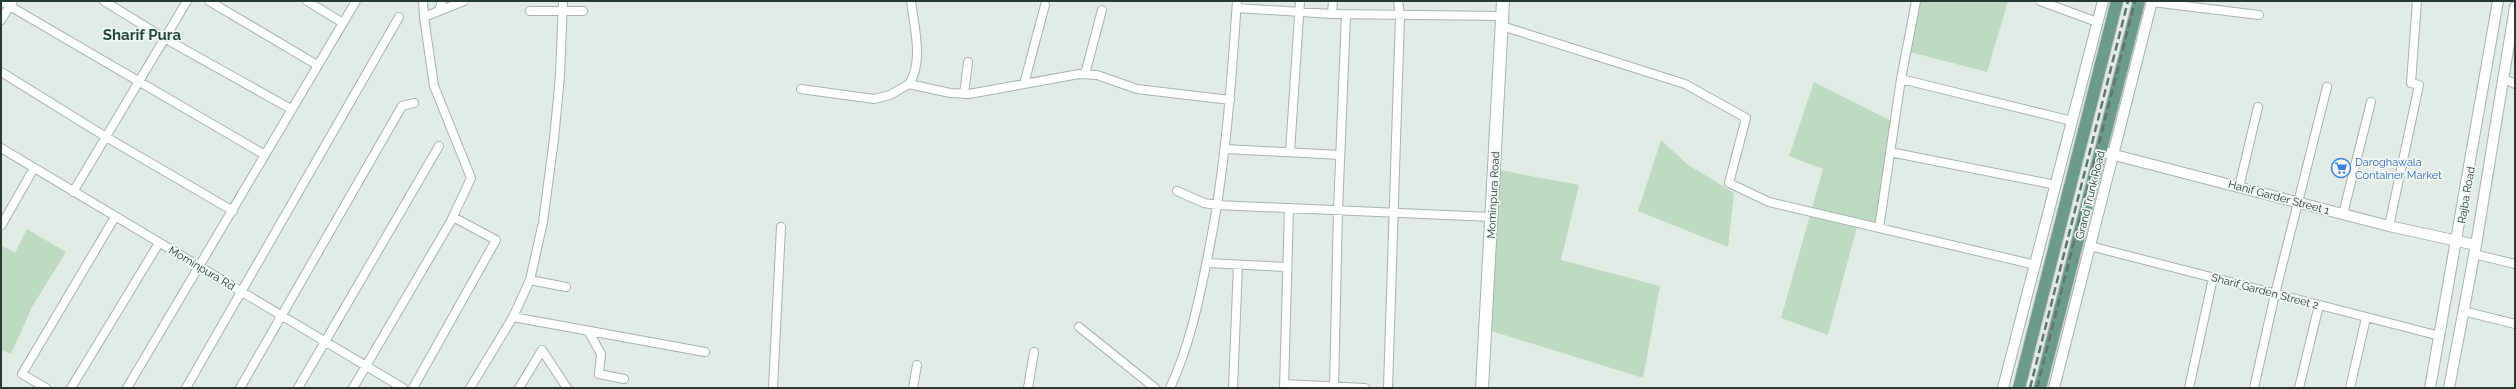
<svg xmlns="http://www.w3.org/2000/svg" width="2516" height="389" font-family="Raleway,sans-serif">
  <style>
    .green { fill: #bed9c2 }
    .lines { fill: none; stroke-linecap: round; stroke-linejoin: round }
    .minor-casing { stroke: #a5b2ac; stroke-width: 10 }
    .tertiary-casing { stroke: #a5b2ac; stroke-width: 12 }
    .secondary-casing { stroke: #a2b5ad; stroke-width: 14 }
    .primary-casing { stroke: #c2c8c6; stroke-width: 14 }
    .minor { stroke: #fff; stroke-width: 8 }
    .tertiary { stroke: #fff; stroke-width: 10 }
    .secondary { stroke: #fff; stroke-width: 12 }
    .primary { stroke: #6c9b8a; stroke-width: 12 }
    .rail { stroke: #5f756d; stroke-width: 2.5; stroke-dasharray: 8 4; stroke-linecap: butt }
    .labels { text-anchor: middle; stroke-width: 3.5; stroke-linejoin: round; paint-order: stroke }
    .shop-label { font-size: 11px; fill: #366cbe; stroke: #f2f8f4; text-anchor: start }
    .street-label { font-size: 11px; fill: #243a32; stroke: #f2f8f4 }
    .district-label { font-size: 15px; font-weight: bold; fill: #23493c; stroke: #f2f8f4 }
  </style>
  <rect width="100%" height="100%" fill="#e2ebe6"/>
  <!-- green -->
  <path class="green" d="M1916 1H2008L1987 72 1906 51Z
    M1814 82 1895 123 1879 228 1858 223 1828 335 1781 318 1823 169 1789 156Z
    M1661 140 1687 164 1734 193 1728 247 1638 211Z
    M1494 169 1579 185 1561 260 1660 286 1643 378 1485 329Z
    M27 229 66 252 32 307 11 354 1 350V245L15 253Z"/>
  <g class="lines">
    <defs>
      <path id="minor" d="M1 1 265 155
        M104 1 164 38 291 109
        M209 1 317 65
        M307 1 343 23
        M423 1 424 17
        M2040 1 2097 22
        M2152 2 2259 15
        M1237 8 1332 14 1503 16
        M439 11 464 1
        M530 11H583
        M1332 14 1333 1
        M1 20 13 1
        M1502 26 1685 84 1746 118 1729 183 1769 202 2036 265
        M1 72 106 137 233 211
        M1085 74 1102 10
        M2503 78 2515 84
        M1901 79 2072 121
        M909 84C924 62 914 26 911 1
        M1024 84 1045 5
        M801 89 874 99 890 95 909 84 950 93 969 94 1079 74 1097 75 1137 89 1230 100
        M964 94 968 62
        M1 148 403 388
        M1226 149 1340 155
        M1290 152 1300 1
        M1890 152 2056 185
        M2239 187 2258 107
        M1177 191 1204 203 1217 205 1491 217
        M73 192 187 1
        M2343 214 2371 102
        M1 226 34 168
        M2389 226 2419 85 2411 83 2417 1
        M1879 228 1901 79 1916 1
        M2090 246 2440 336
        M2474 254 2515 264
        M1207 263 1287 267
        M530 280 566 287
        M2463 311 2515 324
        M513 317 705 352
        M1079 327 1155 388
        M589 332 601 354 599 374 624 379
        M1284 384 1365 388
        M46 388 22 374 115 217
        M71 388 159 243
        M127 388 356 1
        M186 388 399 17
        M240 388 402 106 414 103
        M298 388 439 146
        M353 388 451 221 471 178 434 86 424 17 439 11 442 1
        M413 388 496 240 453 217
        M470 388 513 317 530 280 543 222 554 139 560 76 563 1
        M519 388 542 350 567 388
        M773 388 781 227
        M913 388 917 365
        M1028 388 1034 352
        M1170 388C1189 347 1198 305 1207 260 1225 174 1231 88 1237 1
        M1233 388 1238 265
        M1284 388 1289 208
        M1334 388 1338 210 1346 15
        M1388 388 1400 16 1398 1
        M2189 388 2213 278
        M2254 388 2275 294 2327 87
        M2299 388 2319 305
        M2350 388 2366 318"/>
      <path id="tertiary" d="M2107 153 2389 226 2476 245
        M2003 388 2103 1
        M2054 388 2152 1
        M2430 388 2498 1
        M2449 388 2476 245 2515 7"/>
      <path id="secondary" d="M1482 388 1503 1"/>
      <path id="primary" d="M2019 388 2117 1
        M2040 388 2139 1"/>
    </defs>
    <!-- minor casing -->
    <use href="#minor" class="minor-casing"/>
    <!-- tertiary casing -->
    <use href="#tertiary" class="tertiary-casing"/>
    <!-- secondary casing -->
    <use href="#secondary" class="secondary-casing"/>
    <!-- primary casing -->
    <use href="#primary" class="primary-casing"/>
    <!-- minor -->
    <use href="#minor" class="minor"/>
    <!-- tertiary -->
    <use href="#tertiary" class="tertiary"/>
    <!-- secondary -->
    <use href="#secondary" class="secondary"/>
    <!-- primary -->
    <use href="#primary" class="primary"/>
    <!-- rail -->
    <path class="rail" d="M2030 388 2128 1
      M2037 388 2135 1"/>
  </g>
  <!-- icons -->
  <defs>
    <symbol id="supermarket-ring" viewBox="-11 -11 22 22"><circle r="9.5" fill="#f2f8f4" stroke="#3f7fe0" stroke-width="1.5"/><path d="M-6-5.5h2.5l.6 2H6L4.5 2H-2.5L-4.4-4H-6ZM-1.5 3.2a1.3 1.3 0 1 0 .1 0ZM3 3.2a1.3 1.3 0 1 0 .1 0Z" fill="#3f7fe0"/></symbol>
  </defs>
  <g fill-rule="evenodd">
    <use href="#supermarket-ring" x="2330" y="157" width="22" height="22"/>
  </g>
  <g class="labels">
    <!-- shop labels -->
    <g class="shop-label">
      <text x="2355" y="166">Daroghawala<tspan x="2355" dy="13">Container Market</tspan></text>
    </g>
    <!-- street labels -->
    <g class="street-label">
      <text transform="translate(1493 195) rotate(-87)" y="4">Mominpura Road</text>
      <text transform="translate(2090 195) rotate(-76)" y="4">Grand Trunk Road</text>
      <text transform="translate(2466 195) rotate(-80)" y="4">Rajba Road</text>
      <text transform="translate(2279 197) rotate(15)" y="4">Hanif Garder Street 1</text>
      <text transform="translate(202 268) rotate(31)" y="4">Mominpura Rd</text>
      <text transform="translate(2265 291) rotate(15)" y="4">Sharif Garden Street 2</text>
    </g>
    <!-- district labels -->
    <g class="district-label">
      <text x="142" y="40">Sharif Pura</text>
    </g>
  </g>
  <!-- border -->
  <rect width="2516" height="389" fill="none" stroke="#243a32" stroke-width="4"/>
</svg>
